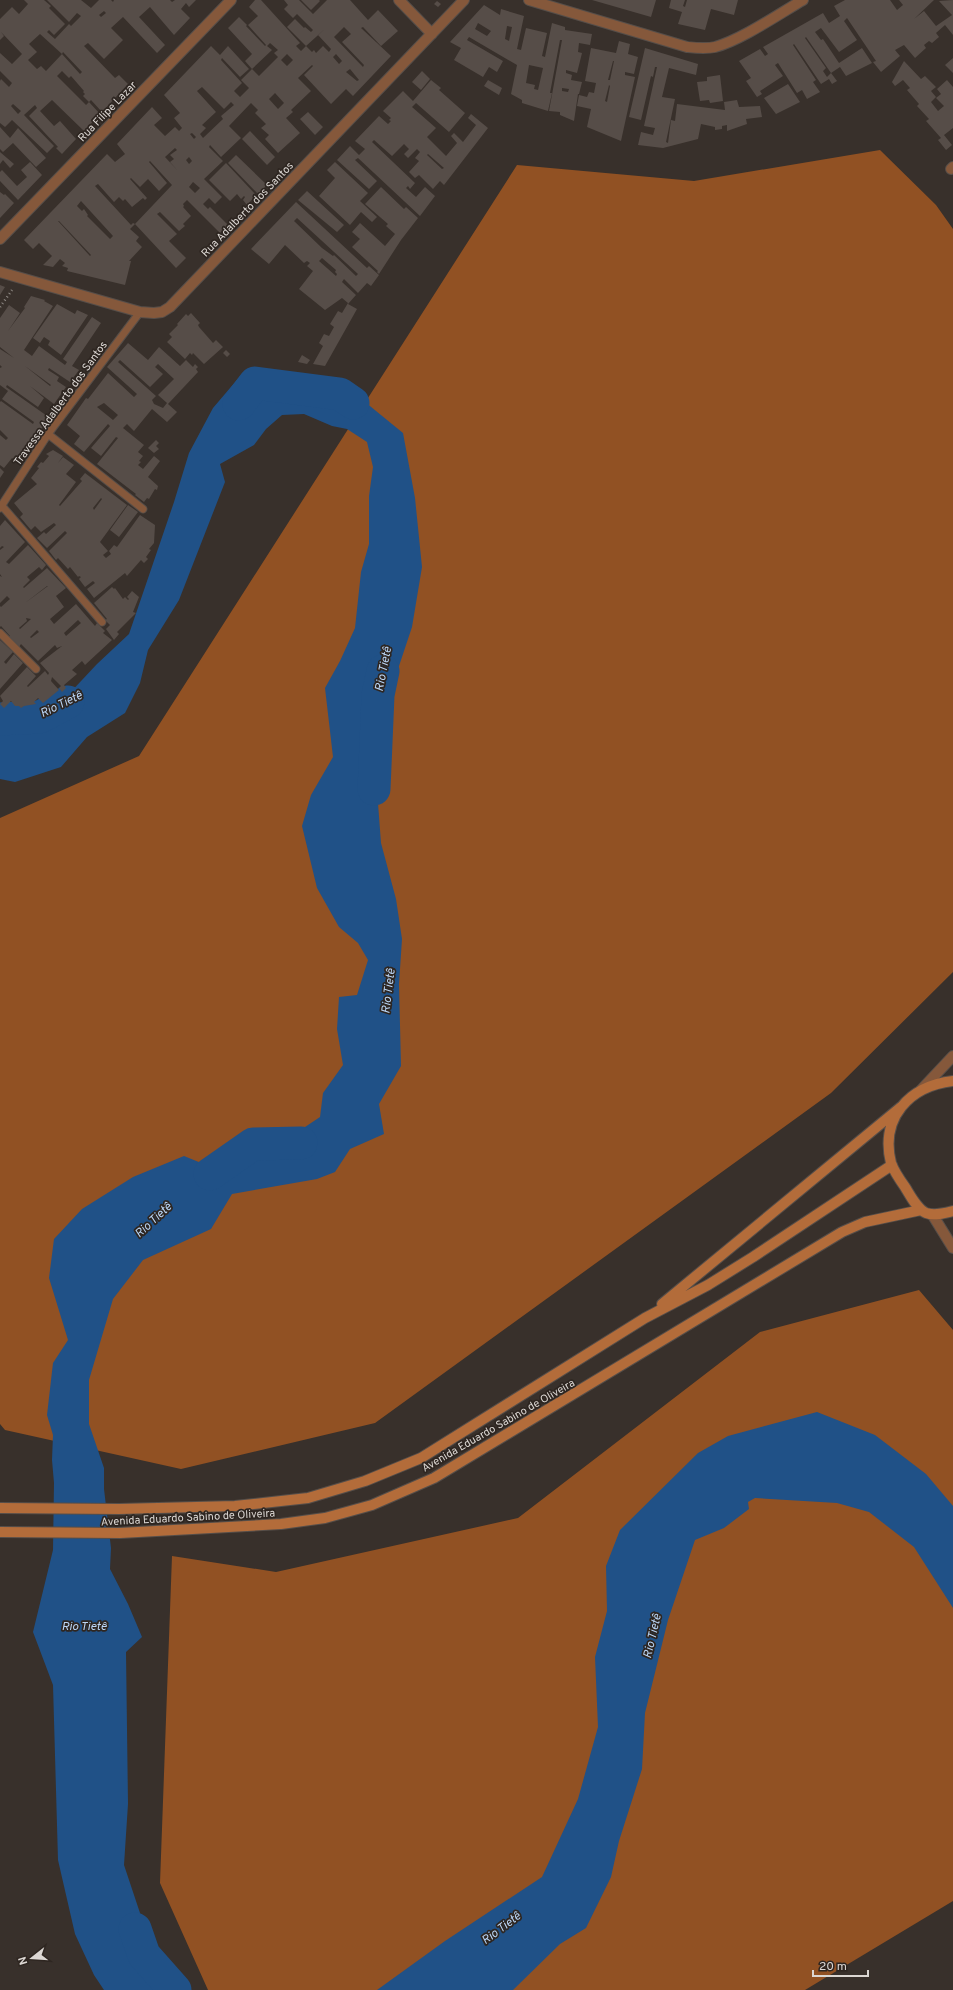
<svg xmlns="http://www.w3.org/2000/svg" width="953" height="1990" font-family="Overpass,sans-serif">
  <style>
    .forest { fill: #915123 }
    .water { fill: #205187 }
    .lines { fill: none; stroke-linecap: round; stroke-linejoin: round }
    .river { stroke: #205187; stroke-width: 33 }
    .building { fill: #564d48; fill-rule: evenodd }
    .service-casing { stroke: #564e49; stroke-width: 9 }
    .minor-casing { stroke: #564e49; stroke-width: 12 }
    .tertiary-casing { stroke: #564e49; stroke-width: 12 }
    .secondary-casing { stroke: #564e49; stroke-width: 12 }
    .path { stroke: #8f8984; stroke-width: 2.5; stroke-dasharray: 1 3; stroke-linecap: butt }
    .service { stroke: #85583b; stroke-width: 7 }
    .minor { stroke: #85583b; stroke-width: 10 }
    .tertiary { stroke: #85583b; stroke-width: 10 }
    .secondary { stroke: #b36c3a; stroke-width: 10 }
    .labels { text-anchor: middle; stroke-width: 3.5; stroke-linejoin: round; paint-order: stroke }
    .street-label { font-size: 11px; fill: #dcd7d3; stroke: #2e2621 }
    .water-label { font-size: 12px; font-style: italic; fill: #bbd6f6; stroke: #2e2621 }
  </style>
  <rect width="100%" height="100%" fill="#38302b"/>
  <!-- forest -->
  <path class="forest" d="M880 150 936 205 953 229V972L831 1093 375 1423 181 1469 5 1430 0 1424V818L139 756 517 165 694 181Z
    M919 1290 953 1330V1901L805 1990H208L160 1883 172 1556 276 1572 518 1518 760 1332Z"/>
  <!-- water -->
  <path class="water" d="M242 374 263 384 309 391 332 384 365 402 403 433 415 498 422 567 412 627 392 687 369 730 379 752 377 790 381 843 396 899 402 939 399 984 401 1066 379 1104 384 1134 350 1149 335 1172 317 1179 232 1194 211 1229 143 1260 113 1299 89 1380V1424L104 1468V1489L111 1548 110 1569 128 1604 142 1637 126 1652 128 1804 124 1865 144 1925 157 1973 179 1990H104L94 1975 75 1934 58 1860 53 1685 33 1632 53 1550 54 1483 52 1460 53 1435 47 1415 53 1363 68 1340 49 1278 54 1239 82 1209 133 1177 184 1156 216 1169 236 1154 274 1134 299 1131 320 1117 323 1093 343 1065 337 1029 339 997 357 995 368 960 358 943 339 927 317 888 302 826 311 795 333 757 325 688 340 661 355 628 361 572 369 544V496L373 467 367 442 347 429 332 426 304 414 282 415 266 429 254 445 220 464 225 482 179 600 148 650 140 683 125 713 87 737 61 767 15 782 0 779V725L28 717 67 696 97 664 129 634 174 502 189 453 213 408Z
    M817 1412 875 1435 926 1474 953 1506V1608L914 1547 869 1512 837 1503 755 1498 748 1502 749 1509 724 1528 695 1540 668 1620 645 1713 642 1769 619 1841 611 1877 586 1928 560 1944 513 1990H377L445 1941 542 1877 578 1799 598 1727 595 1657 607 1611 606 1566 620 1530 698 1453 728 1436Z"/>
  <g class="lines">
    <!-- river -->
    <path class="river" d="M239 404 255 383 340 394 353 403
      M0 719 40 717 68 702
      M374 789 378 695 383 671
      M210 1174 253 1144 301 1143
      M135 1929 144 1955 175 1990"/>
  </g>
  <!-- building -->
  <path class="building" d="M24 0H44L51 6 49 8 65 24 54 35 49 30 47 32 55 39 69 24 71 26 81 16 77 13 69 22 47 0H81L91 8 99 0H111L113 2 114 0H170L172 2 175 0H196L189 7 186 3 181 9 190 18 174 35 150 7 139 17 165 45 157 53 123 17 111 28 123 40 104 59 88 43 84 46 115 78 119 75 128 84 102 112 91 100 89 102 100 114 84 131 52 100 40 111 54 126 60 121 76 139 62 154 56 148 58 147 29 116 37 108 35 105 24 115 54 146 47 153 12 120 5 127 0 123V81L1 79 9 87 12 83 0 71V53L12 64 22 54 1 32 4 36 0 40V19L12 7 19 14 28 4ZM104 11 106 13 101 17 99 15ZM40 34 62 54 63 52 82 72 80 74 62 54 46 71 41 66 37 69 28 60 37 52 29 44ZM62 71 69 78 71 76 84 91 83 92 85 94 83 96 89 102 86 105 57 76ZM13 104 21 111 18 114 11 106Z
    M255 0H261L300 43 296 46 301 51 306 46 312 52 314 50 316 53 323 46 329 52 331 49 318 35 326 28 306 46 287 27 295 19 304 28 305 27 311 32 313 30 297 14 293 18 284 9 288 5 284 0H299L313 14 327 0H350L368 20 378 10 398 31 381 46 363 27 361 28 391 56 353 96 346 89 331 104 304 75 313 66 312 65 298 78 311 91 291 110 293 112 286 118 300 133 278 153 265 139 269 135 261 128 266 124 255 113 258 110 251 103 229 126 241 138 221 157 210 145 209 147 223 161 204 179 222 197 215 204 209 198 203 204 208 209 210 207 228 225 220 233 187 200 183 204 184 206 183 207 191 216 183 224 185 226 179 231 160 212 157 214 177 234 169 241 186 258 176 268 135 224 130 229 139 237 136 241 142 247 129 261H131L125 285 67 271 68 268 62 266 65 263 60 259 53 267 43 265 52 256 39 243 33 249 24 240 107 154 115 162 125 154 117 144 152 107 162 118 154 125 165 136 175 127 179 131 182 128 174 118 180 113 164 95 211 46 220 55 228 46 249 69 240 77 222 58 221 60 242 83 234 91 240 97 249 88 241 80 252 69 259 76 278 57 274 53 278 50 270 43 267 46 272 50 252 69 245 61 252 54 228 28 239 17 247 25 246 26 265 46 266 45 248 25 258 16 249 7ZM344 27 351 34 342 42 364 65 363 67 334 37ZM287 54 293 60 287 66 281 60ZM336 54 342 61 339 64 333 57ZM350 69 359 80 357 81 346 72ZM202 87 224 109 231 102 234 105 221 116 223 119 203 138 200 134 206 128 202 125 216 112 197 91ZM275 93 284 103 278 109 269 99ZM192 133 196 137 194 139 190 134ZM175 148 177 150 170 155 174 159 170 162 178 171 165 157ZM189 157 192 161 189 164 186 160ZM150 161 172 185 135 224 133 223 131 225 95 186 98 184 114 202 119 197 123 201 125 199 132 207 143 198 145 200 147 198 130 179 131 178 140 187 148 179 159 191 167 183 149 162ZM193 182 200 188 195 193 189 187ZM81 201 113 236 110 239 87 216 88 215 84 209 82 211 77 206ZM58 221H59L91 255 90 256Z
    M301 0H319L320 1 311 10Z
    M592 0H656L651 17Z
    M671 0H685L683 6 685 7 687 0H738L734 15 711 9 705 30 678 24 682 12 669 8Z
    M845 0H890L897 10 903 5 899 0H934L914 19 924 11 936 26 952 15 939 1 953 0V35L945 25 936 33 939 37 932 43 929 41 924 45 926 48 915 58 904 45 895 50 900 56 881 72 873 62 876 61 847 18 844 21 857 40 839 52 821 28 815 32 821 40 823 39 839 63 862 48 872 63 846 76 840 67 831 73 806 37 805 38 826 68 823 71 827 77 831 73 837 81 832 84 829 79 821 84 794 44 793 45 816 80 813 82 820 92 807 99 802 90 797 93 778 63 775 65 783 76 760 91 762 94 757 97 746 81 751 78 739 61 760 49 765 56 768 54 763 47 823 13 829 23 840 16 834 6Z
    M437 1 441 4 438 7 434 4Z
    M484 5 500 15 501 9 524 16 517 49 521 50 526 28 547 33 542 56 545 57 552 23 565 27V30L592 34 590 45 579 43 578 52 582 53 577 73 566 70V73L572 75 571 80 582 82 579 94H578L574 121 560 115V112L549 111 562 40H560L550 93H552L548 111 522 103V100L511 94 517 65 469 37 467 40 503 61 497 72 489 67 483 77 454 60 461 48 450 42ZM478 23 491 31 487 36 475 29ZM507 26 512 27 509 41 505 39ZM529 65 543 68 538 90 534 89 535 85 526 83ZM562 88 569 89 568 92 562 91Z
    M619 41 630 44 628 54 638 57 634 74 625 72V75L635 77 621 141 587 127 591 109 577 106 579 95 587 97 589 92 594 93 596 83 585 81 591 48 616 53ZM613 61H614L610 80H608ZM609 85 610 86 607 102 605 101Z
    M645 48 698 64 696 75 669 68 662 97 675 99 666 142 668 143 671 120 675 121 677 104 725 110 724 102 737 100 739 107 760 106 762 117 746 119 747 124 727 131V125L722 126V129L715 130V127L701 124 698 139 663 148 638 145 641 132 653 135 655 128 644 126 657 67H655L653 77 651 76 641 120 629 117Z
    M953 58V73L945 65Z
    M904 61 921 79 925 76 936 87 931 91 936 97 931 102 938 111 944 106 936 98 941 94 937 89 947 80 953 87V128L944 135 952 145 946 150 938 140 941 138 926 121 929 119 917 106 919 104 907 90 910 88 903 80 895 86 892 82Z
    M422 71 430 79 421 90 412 82Z
    M720 75 723 101 710 103 709 100 700 101 697 82 707 81V77Z
    M431 80 441 88 439 90 465 113 449 132 416 103 412 107 436 128 427 137 446 156 457 143 451 136 454 133 463 142 476 125 468 118 471 114 488 128 444 185 440 181 433 189 419 175 415 178 409 172 419 161 415 158 420 152 417 149 408 158 404 154 409 149 404 144 392 156 374 140 372 142 415 183 410 189 408 186 406 188 416 197 425 187 435 196 420 216 358 158 355 160 377 181 369 189 337 160 350 146 359 155 365 149 355 141 379 116 388 124 391 121 389 120 391 118 383 111 403 91 413 101ZM428 154 444 168 442 169 427 155Z
    M488 80 502 88 499 95 484 86Z
    M788 84 800 102 776 114 764 98Z
    M308 112 323 127 315 135 300 119Z
    M0 127 10 138 18 128 46 158 36 167 13 143 3 152 0 149Z
    M250 131 275 157 267 165 242 139Z
    M0 152 14 164 10 168 3 160 0 164Z
    M236 155 267 185 258 194 228 163Z
    M30 162 42 175 18 200 0 181V172L2 170 17 186 27 177 21 170Z
    M335 162 368 193 360 201 377 217 372 222 361 212 350 225 319 196 335 178 327 170Z
    M226 163 256 195 247 205 243 200 245 197 244 196 241 199 237 194 230 201 209 180Z
    M381 187 404 209 406 207 418 218 401 240 379 274 377 272 378 271 352 247 360 239 352 232 360 223 385 246 395 234 386 226 388 224 365 204Z
    M307 191 344 225 337 232 298 200Z
    M0 192 4 195 5 194 14 203 0 218Z
    M296 202 367 268 369 266 379 275 371 286 367 283 358 293 344 279 342 282 356 295 348 304 357 309 325 366 313 364 323 346 319 343 324 334 329 336 334 327 330 324 338 311 342 313 348 303 342 298 325 310 299 289 313 271 307 266 310 263 307 261 304 263 285 245 269 264 251 249ZM297 218 358 274 356 276 334 255 333 256 322 248 294 221ZM322 258 336 270 335 272 337 274 336 276 319 261Z
    M0 285 5 287 0 295Z
    M31 296 45 300 44 301 53 306 24 350 32 356 39 346 65 365 67 362 63 359 92 317 101 323 72 366 79 370 70 382 49 368 48 370 59 377 57 381 66 387 54 404 30 386 44 398 38 407 7 385 6 387 50 418 33 441 31 439 16 461 12 458 4 468 0 465V435L6 440 8 438 0 430V402L1 401 33 424 34 422 2 399 8 391 0 385V368L2 367 0 365V349L14 358 0 347V318L9 305 20 313 8 331 25 308 24 307ZM25 366 51 385 50 386Z
    M57 304 75 314 77 310 88 315 61 355 48 345 50 341 44 337 40 343 33 338Z
    M191 313 200 323 198 325 199 327 213 343 216 340 223 347 204 364 193 353 192 355 190 353 185 359 167 342 172 337 169 334 178 325 177 324 186 314 188 316Z
    M128 343 148 360 159 347 180 366 186 360 193 367 195 364 198 367 196 369 198 372 168 404 177 412 167 422 152 409 134 431 127 424 123 428 144 445 138 452 143 456 139 461 141 462 138 465 143 469 154 456 160 461 148 477 158 486 157 490 155 489 149 499 147 498 144 502 135 495 136 494 97 464 118 438 116 437 101 456 91 448 110 426 108 424 84 452 74 444 80 436 67 425 86 398 88 399 108 373 134 397 137 394 107 367ZM120 360 150 387 163 374 155 367 158 364 174 379 158 395 167 403 163 408 154 404 152 400 156 396 118 362ZM104 403 118 415 113 420 97 407Z
    M226 350 230 354 227 357 223 353Z
    M302 355 310 360 307 364 298 362Z
    M156 440 159 443 156 446 159 449 154 453 148 448Z
    M53 450 63 456 58 463 63 457 74 465 66 474 76 482 59 505 60 506 82 481 80 479 85 473 127 505 100 542 108 551 103 555 106 558 111 554 109 551 114 545 117 547 140 515 155 525 154 543 149 549 151 550 146 557 148 559 144 563 141 560 127 576 125 573 94 598 87 589 95 583 93 581 85 587 79 579 81 577 79 576 78 577 70 567 68 569 58 558 56 560 49 551 67 533 65 531 47 548 37 538 44 532 46 534 56 525 54 523 41 532 35 526 31 530 20 517 23 514 14 503 37 484 31 478 39 468 37 467 41 462 43 463 49 456 46 454ZM101 498 102 499 94 510 93 508Z
    M0 468 4 472 0 478Z
    M128 505 138 512 119 537 110 530Z
    M5 520 25 542 6 562 9 564 28 545 46 565 42 570 39 567 27 577 30 580 23 587 24 588 47 568 66 588 56 596 64 607 50 619 54 624 76 604 95 626 97 623 105 631 103 633 112 640 85 665 82 661 72 670 77 674 64 685 66 688 62 692 59 688 61 686 52 677 51 681 59 690 43 703 38 698 34 702 36 704 24 706 21 708 19 706H15L11 701 4 708 0 704 3 701 0 696 27 667 36 676 27 686 28 687 45 671 48 675 49 673 40 663 62 646 57 648 55 645 38 661 21 644 19 647 9 637 10 636 1 626 0 627V606L1 607 10 599 7 596 0 603V576L2 577 0 574V550L4 547 2 546 0 548V526ZM47 586H48L25 603ZM26 618 31 619 20 629 19 628 27 621ZM78 620 81 623 66 636 64 633ZM37 630 39 632 31 638 30 637Z
    M112 587 114 589 115 588 123 599 125 597 128 600 129 599 127 597 132 591 139 597 133 612 136 613 117 632 119 634 114 640 106 629 110 625 105 620 107 619 94 603Z
    M0 640 13 652 4 662 6 664 14 654 23 663 0 689Z"/>
  <g class="lines">
    <defs>
      <path id="service" d="M48 434 143 509
        M2 506 102 622
        M0 508 48 434 140 312
        M0 633 36 669"/>
      <path id="minor" d="M399 0 432 34
        M529 0 687 47C697 48 706 49 715 47 741 40 779 14 803 0
        M951 169 953 167
        M0 239 231 0
        M0 272 140 312 154 313 162 312 170 307 464 0
        M921 1090 953 1056"/>
      <path id="tertiary" d="M932 1214 953 1248"/>
      <path id="secondary" d="M953 1081C909 1086 880 1118 891 1163 894 1171 900 1180 905 1187 910 1195 917 1209 926 1213 934 1216 945 1213 953 1211
        M662 1304 901 1107
        M0 1508 119 1509 235 1506 308 1498 365 1481 421 1458 645 1318 708 1285 753 1257 892 1165
        M0 1532 120 1533 281 1524 325 1518 372 1505 434 1478 842 1232 865 1222 921 1210"/>
    </defs>
    <!-- service casing -->
    <use href="#service" class="service-casing"/>
    <!-- minor casing -->
    <use href="#minor" class="minor-casing"/>
    <!-- tertiary casing -->
    <use href="#tertiary" class="tertiary-casing"/>
    <!-- secondary casing -->
    <use href="#secondary" class="secondary-casing"/>
    <!-- path -->
    <path class="path" d="M0 307 12 290"/>
    <!-- service -->
    <use href="#service" class="service"/>
    <!-- minor -->
    <use href="#minor" class="minor"/>
    <!-- tertiary -->
    <use href="#tertiary" class="tertiary"/>
    <!-- secondary -->
    <use href="#secondary" class="secondary"/>
  </g>
  <g class="labels">
    <!-- street labels -->
    <g class="street-label">
      <text transform="translate(107 111) rotate(-46)" y="4">Rua Filipe Lazar</text>
      <text transform="translate(247 209) rotate(-46)" y="4">Rua Adalberto dos Santos</text>
      <text transform="translate(60 403) rotate(-54)" y="4">Travessa Adalberto dos Santos</text>
      <text transform="translate(498 1425) rotate(-30)" y="4">Avenida Eduardo Sabino de Oliveira</text>
      <text transform="translate(188 1517) rotate(-3)" y="4">Avenida Eduardo Sabino de Oliveira</text>
    </g>
    <!-- water labels -->
    <g class="water-label">
      <text transform="translate(383 669) rotate(-79)" y="4">Rio Tietê</text>
      <text transform="translate(61 704) rotate(-26)" y="4">Rio Tietê</text>
      <text transform="translate(388 991) rotate(-83)" y="4">Rio Tietê</text>
      <text transform="translate(153 1220) rotate(-43)" y="4">Rio Tietê</text>
      <text x="84" y="1630">Rio Tietê</text>
      <text transform="translate(652 1636) rotate(-77)" y="4">Rio Tietê</text>
      <text transform="translate(501 1928) rotate(-37)" y="4">Rio Tietê</text>
    </g>
  </g>
  <!-- north arrow -->
  <g transform="translate(32 1958) rotate(253)" stroke="#2e2621" stroke-width="3" paint-order="stroke">
  <path d="M0-3L7 15L0 10L-7 15Z" fill="#dcd7d3"/>
  <text y="-6" font-size="11" font-weight="bold" text-anchor="middle" fill="#dcd7d3">N</text>
  </g>
  <!-- scale -->
  <path d="M813 1970v6h55v-6" fill="none" stroke="#dcd7d3" stroke-width="2"/>
  <text x="819" y="1970" font-size="12" fill="#dcd7d3" stroke="#2e2621" stroke-width="3" paint-order="stroke">20 m</text>
</svg>
